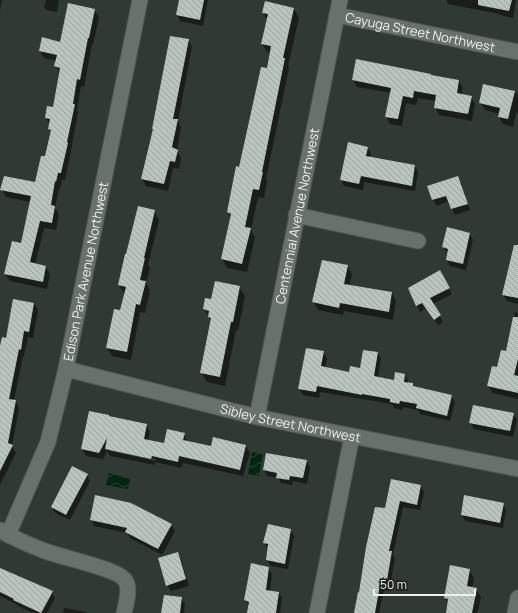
<svg xmlns="http://www.w3.org/2000/svg" width="518" height="613" font-family="Manrope,sans-serif">
  <style>
    .water { fill: url(#water-waves) }
    .shadow { fill: #0007; fill-rule: evenodd }
    .building { fill: url(#building-back-hatch) }
    .lines { fill: none; stroke-linecap: round; stroke-linejoin: round }
    .minor-casing { stroke: #4f5751; stroke-width: 17 }
    .minor { stroke: #68726a; stroke-width: 15 }
    .labels { text-anchor: middle; stroke-width: 4; stroke-linejoin: round; paint-order: stroke }
    .street-label { font-size: 13px; fill: #ecf2ed; stroke: #1b1f1c }
  </style>
  <defs>
    <pattern id="water-waves" width="16" height="10" patternUnits="userSpaceOnUse"><rect width="16" height="10" fill="#00270f"/><path d="M0 5q4-4 8 0t8 0" fill="none" stroke="#254732"/></pattern>
    <pattern id="building-back-hatch" width="6" height="6" patternUnits="userSpaceOnUse"><rect width="6" height="6" fill="#b9c4bc"/><path d="M-1 5l2 2M0 0l6 6M5-1l2 2" fill="none" stroke="#9ca59f"/></pattern>
  </defs>
  <rect width="100%" height="100%" fill="#303932"/>
  <!-- water -->
  <path class="water" d="M252 452 263 454 259 476 248 474Z
    M109 473 130 479 128 489 106 485Z"/>
  <!-- shadow -->
  <path class="shadow" d="M0 0H2L0 11Z
    M46 0H59L57 12 46 10 44 7Z
    M180 0H208L203 26 180 21 177 15Z
    M446 0H518H516L513 18 500 15 499 14 448 4Z
    M294 9 299 18 288 66 289 68 266 179 267 181 264 198 258 197 251 230 255 237 247 272 227 268 222 259 231 219 228 212 237 167 240 168 268 69 271 53 267 52 262 44 268 21 263 13Z
    M94 10 99 17 93 45 92 44 84 87 81 86 77 110 78 112 71 150V151L65 180H62L60 189 59 188 55 208 59 214 56 230 44 228 35 265 46 267 50 274 47 289 10 281 5 274 22 245 30 202 6 197 2 190 36 184 45 158 51 132 49 129 50 125 46 118 54 108 60 74 56 66 57 61 44 58 40 51 61 43Z
    M188 40 192 47 178 121 181 127 177 151 181 158 179 169 173 168 168 191 146 186 142 179Z
    M431 76 459 81 463 88 461 95 471 97 475 104 472 121 439 115 435 107 436 101 418 98 416 105 406 103 402 126 390 124 386 117 391 93 357 87 353 80Z
    M484 85 518 93V113H516L513 127 503 124 499 117V114L485 110 480 102Z
    M367 147 371 153 370 158 415 166 418 172 415 191 364 182 363 190 344 186 341 180Z
    M457 177 461 183 470 210 455 215 449 201 437 206 433 200 429 187Z
    M154 211 159 220 148 265 150 268 146 283 150 290 145 313 140 312 131 360 112 356 107 348 120 311 125 293H124L119 285Z
    M470 234 473 240 466 270 450 266 447 260 448 254 447 253 443 247Z
    M347 266 352 274 349 286 392 293 396 301 393 320 344 311 343 315 318 310 314 302Z
    M518 266V304L507 301 503 295Z
    M440 271 452 294 433 304 443 322 438 325 426 308 420 312 409 288Z
    M239 287 245 296 238 331 236 330 225 386 207 382 201 373 212 322 204 309 212 300Z
    M34 303 38 310 33 338 28 337 24 356H23L14 400 16 401 19 408 12 446 16 453 0 485V351L6 339Z
    M515 312 518 313V399L493 393 488 386 507 352Z
    M323 352 327 358 325 368 350 373 361 369 378 353 381 359 378 377 395 381 405 375 408 381V383L413 384 414 387 451 396 455 402 450 421 420 414 418 410 403 407 402 410 394 408 392 404 320 392 319 398 303 395 299 389Z
    M513 414 517 420 513 437 474 429 470 423Z
    M110 417 146 425 150 432 148 441 164 444 184 434 188 442 212 447 246 446 250 453 243 476 183 463 181 468 155 462V465L110 456 107 451 103 459 86 456 82 449ZM110 449 156 459V461L110 451Z
    M306 461 310 467 307 484 293 481 292 485 281 483 278 478 267 476 264 470Z
    M87 475 90 481 70 520 55 513 52 507Z
    M421 486 424 492 420 510 403 507 393 555 395 558 389 591 384 590 379 613H355L385 510Z
    M465 497 503 504 506 510 503 528 465 521 462 515Z
    M91 520 171 525 175 531 162 555 130 538 127 533 94 526Z
    M290 530 294 536 288 569 271 566 267 560 268 549 267 548 264 542Z
    M177 553 181 559 189 586 171 591 167 585Z
    M268 568 272 574 270 592H278L282 598 280 613H248L249 606 245 600Z
    M0 569 52 592 55 598 47 613H42L52 594H50L40 613H33L18 606 16 604 0 596Z
    M469 570 474 578 472 588 476 589 481 597 478 611H477V613H447L448 603 445 598Z
    M181 598 185 604 184 613H162Z
    M64 608 86 612 87 613H63Z"/>
  <!-- building -->
  <path class="building" d="M179 0H204L200 20 176 15Z
    M478 0H512L509 11 478 5Z
    M265 1 294 8 283 58H285L262 172H263L259 190 253 189 245 227 251 228 242 264 221 259 231 214 227 212 236 166 239 167 261 67 267 68 271 46 261 44 268 14 262 13Z
    M68 3 95 9 89 38H88L80 80 77 79 73 104H75L67 142 68 143 61 173H58L56 182 55 181 51 205 55 206 52 223 40 221 30 262 46 266 43 282 4 274 12 241 21 243 31 196 0 190 4 176 35 182 41 156H45L51 130 48 129 50 119 45 118 47 106 53 107 60 68 54 66 57 55 39 51 42 37 60 42Z
    M170 36 189 39 173 119H178L172 147 178 150 175 162 170 161 164 184 141 179 153 129H152Z
    M356 59 431 74V75L459 80 457 93 472 96 468 114 434 108 436 95 414 91 413 98 403 96 398 119 385 117 391 88 352 80Z
    M483 84 515 91 508 119 498 117 500 108 479 103Z
    M348 142 368 147 366 156 415 165 412 186 361 176 359 184 340 180Z
    M458 176 468 204 451 209 446 196 432 200 427 186Z
    M138 206 155 210 144 258H145L140 280 146 281 140 305 136 304 127 352 106 348 114 309 120 310 126 287 118 285 125 254H126Z
    M447 227 470 233 463 264 446 260 448 249 442 247Z
    M514 245H518V298L502 295Z
    M322 260 348 265 344 284 392 292 389 312 340 303 339 308 312 302Z
    M440 270 450 288 430 298 441 315 434 320 422 303 416 306 408 288Z
    M215 281 240 286 233 322H231L220 377 200 373 211 318 208 317 209 311 203 309 205 298 211 299Z
    M13 299 34 303 29 332 24 331 21 350 19 349 9 399 16 400 8 443 13 445 0 471V346L2 337 6 338Z
    M513 317H518V359L514 375 518 376V393L487 386 492 366 497 367 501 350 506 351Z
    M306 348 324 351 321 366 349 372 350 366 360 368 363 350 378 352 374 376 394 380 395 372 405 374 404 382 413 383V386L452 395 447 416 416 408 417 404 400 401 399 404 390 402V399L362 394V395L317 386 316 392 298 389Z
    M473 405 514 413 510 431 469 423Z
    M89 411 109 415V416L147 424 144 439 164 443 167 429 185 433 183 440 211 446 213 437 246 445 240 470 179 456 178 462 152 456 151 459 105 449 107 438 99 453 81 449Z
    M266 453 307 460 303 478 290 476 289 480 276 478 277 473 263 470Z
    M72 466 88 474 66 515 51 507Z
    M391 479 421 485 417 505 400 501 389 551H392L386 586 380 585 375 613H354L358 592H359L366 547 375 507 385 508Z
    M95 495 131 503 172 524 158 549 125 532 127 528 90 520Z
    M464 495 504 503 500 523 461 515Z
    M268 524 291 529 285 564 266 560 268 544 263 543Z
    M178 552 186 579 166 586 158 558Z
    M251 563 269 567 266 590 279 592 276 613H247L249 602 244 600Z
    M450 565 470 569 467 586 477 588 472 613H446L448 599 444 598Z
    M0 568 53 591 41 613 13 600 14 599 0 592Z
    M164 595 182 597 180 613H161Z"/>
  <g class="lines">
    <defs>
      <g id="minor">
        <path id="s1" d="M337 15 518 52"/>
        <path d="M296 215 418 241"/>
        <path id="s2" d="M66 369 257 417 518 469"/>
        <path id="s3" d="M257 417 340 0"/>
        <path d="M0 530C14 539 30 545 45 551 60 557 118 569 125 580 131 588 126 604 124 613"/>
        <path id="s4" d="M8 535 48 442 66 369 140 0"/>
        <path d="M317 613 352 436"/>
        <path d="M515 613 518 598"/>
      </g>
    </defs>
    <!-- minor casing -->
    <use href="#minor" class="minor-casing"/>
    <!-- minor -->
    <use href="#minor" class="minor"/>
  </g>
  <g class="labels">
    <!-- street labels -->
    <g class="street-label">
      <text dy="5" stroke="none"><textPath href="#s1" startOffset="85">Cayuga Street Northwest</textPath></text>
      <text dy="5" stroke="none"><textPath href="#s3" startOffset="205">Centennial Avenue Northwest</textPath></text>
      <text dy="5" stroke="none"><textPath href="#s4" startOffset="276">Edison Park Avenue Northwest</textPath></text>
      <text dy="5" stroke="none"><textPath href="#s2" startOffset="231">Sibley Street Northwest</textPath></text>
    </g>
  </g>
  <!-- scale -->
  <path d="M374 589v6h101v-6" fill="none" stroke="#ecf2ed" stroke-width="2"/>
  <text x="380" y="589" font-size="12" fill="#ecf2ed" stroke="#1b1f1c" stroke-width="3" paint-order="stroke">50 m</text>
</svg>
